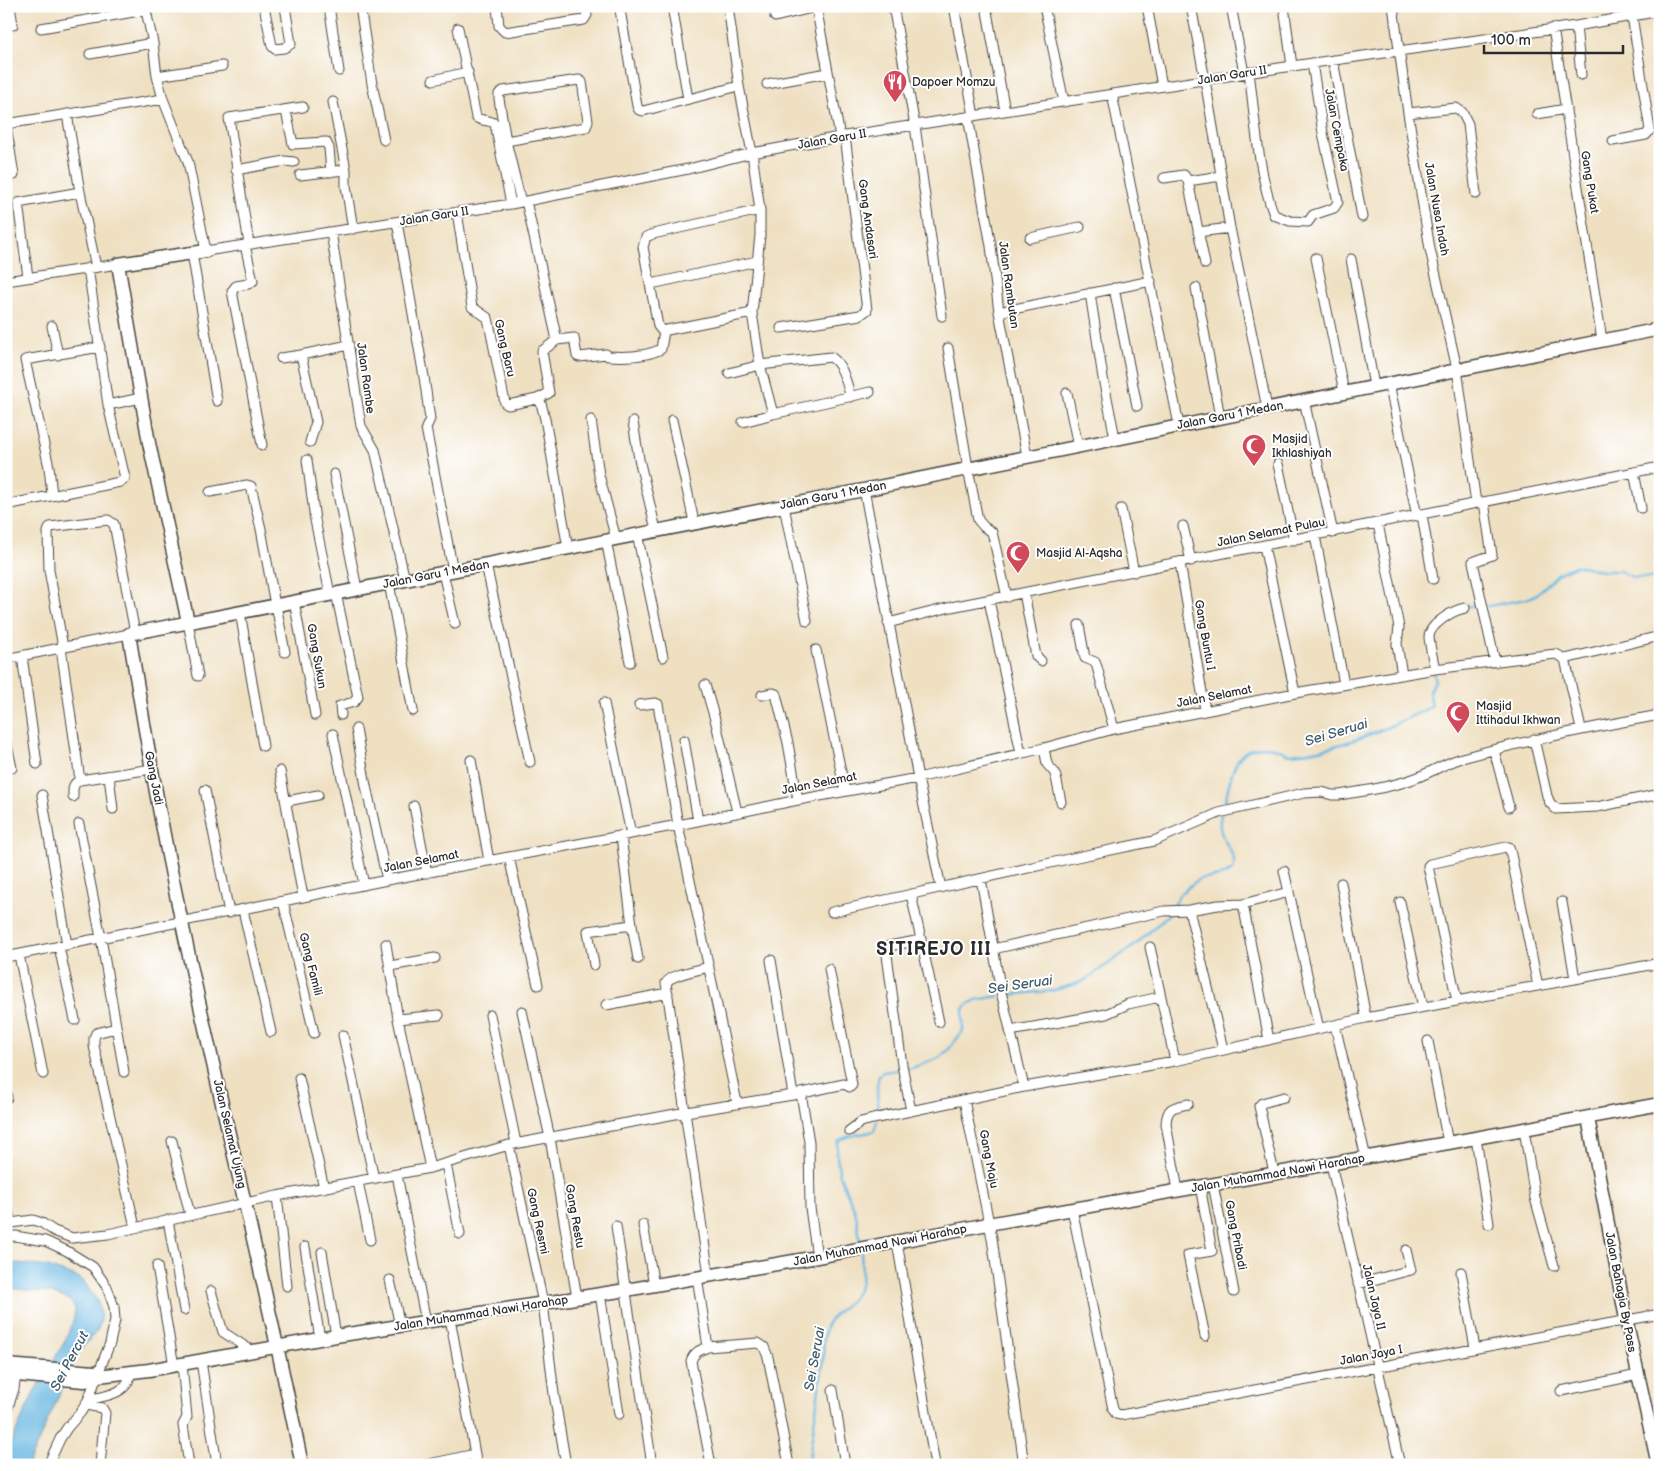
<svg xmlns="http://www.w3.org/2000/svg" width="1666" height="1471" font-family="'Balsamiq Sans',sans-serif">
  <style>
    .water { fill: #66b6e1; stroke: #487086 }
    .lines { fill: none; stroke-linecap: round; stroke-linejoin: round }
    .stream { stroke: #66b6e1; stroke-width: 2.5 }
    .street-casing { stroke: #484642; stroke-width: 11 }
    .secondary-casing { stroke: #484642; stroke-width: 15 }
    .street { stroke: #fff; stroke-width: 9 }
    .secondary { stroke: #fff; stroke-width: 12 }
    .labels { text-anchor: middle; stroke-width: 4; stroke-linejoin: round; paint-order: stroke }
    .street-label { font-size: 12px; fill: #2b2b2b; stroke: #fff }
    .poi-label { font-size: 12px; fill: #2b2b2b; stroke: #fff; text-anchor: start }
    .water-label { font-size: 14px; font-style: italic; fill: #405c6b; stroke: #fff }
    .district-label { font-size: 18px; font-weight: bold; letter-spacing: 1px; fill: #2b2b2b; stroke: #fff }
  </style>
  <rect width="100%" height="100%" fill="#fff"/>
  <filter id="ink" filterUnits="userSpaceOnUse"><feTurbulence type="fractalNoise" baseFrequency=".02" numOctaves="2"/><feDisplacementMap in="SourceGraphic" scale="10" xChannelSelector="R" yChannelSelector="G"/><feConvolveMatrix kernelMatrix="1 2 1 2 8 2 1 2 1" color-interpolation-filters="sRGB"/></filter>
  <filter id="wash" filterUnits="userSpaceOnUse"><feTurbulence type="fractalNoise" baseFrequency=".0096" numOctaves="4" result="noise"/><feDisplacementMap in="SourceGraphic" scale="20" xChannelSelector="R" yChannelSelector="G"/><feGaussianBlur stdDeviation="1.12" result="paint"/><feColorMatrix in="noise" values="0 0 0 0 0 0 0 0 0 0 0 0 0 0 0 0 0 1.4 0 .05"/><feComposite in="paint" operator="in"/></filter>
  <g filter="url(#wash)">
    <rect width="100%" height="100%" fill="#efe0c2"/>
    <!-- water -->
    <path class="water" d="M18 1263 48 1267 77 1277 85 1283 98 1302 100 1312 101 1321 97 1331 78 1353 28 1465H6V1455L18 1427 35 1390 65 1341 74 1318 75 1308 69 1300 51 1293 6 1288V1264Z"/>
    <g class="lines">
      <!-- stream -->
      <path class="stream" d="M1467 606H1478
        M1488 606 1526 599 1537 594 1559 573 1575 566H1582L1602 571H1620L1632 577 1660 578
        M1223 810C1228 794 1230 764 1244 753 1253 746 1266 746 1277 749 1283 750 1285 755 1291 754 1331 751 1372 735 1408 718 1416 714 1425 711 1432 705L1429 691 1435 681 1433 672
        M1172 909 1180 894 1199 879 1220 876 1233 870C1240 850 1214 841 1221 815
        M1005 995 1051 991 1082 982 1134 946 1169 914
        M878 1115 877 1086 879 1075 883 1072 912 1068 939 1058 948 1050 963 1031V1011L967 1005 976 1000 999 996
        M860 1244C859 1231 858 1217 853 1206 843 1184 834 1168 838 1142 848 1134 861 1135 874 1131L877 1121
        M808 1465C813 1430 818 1396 823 1362 824 1350 823 1338 826 1327 829 1320 835 1314 841 1309 864 1292 863 1279 861 1252"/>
    </g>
  </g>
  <g filter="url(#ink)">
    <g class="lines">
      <defs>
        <path id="street" d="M10 6 13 25
          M145 6 153 43 157 76 163 99 188 162 206 251 511 204 688 169 752 153 845 136 1292 66 1576 26 1660 11
          M264 6 272 46 275 49 284 48 291 44 285 6
          M329 6 339 71
          M360 6 372 84 384 140
          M497 6 499 26 505 32 584 20 587 15 585 6
          M622 6 620 10 637 106 639 110 643 111 739 86
          M672 6 688 99
          M728 6 739 86 752 153 760 210V235L752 313 760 365 773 414
          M816 6 840 137
          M893 6 915 126 942 316
          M954 6 974 116
          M986 6 1005 111
          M1044 6 1064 102
          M1147 6 1162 86
          M1191 6 1205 80 1230 228 1267 408
          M1231 6 1244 73
          M1284 6 1292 66
          M1393 6 1408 113 1430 249 1457 369 1476 503
          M775 17 816 7
          M1576 26 1581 75
          M41 28 145 10
          M458 28 476 117C481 122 490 119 495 124L511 204
          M1553 28 1602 340
          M90 54 153 43
          M1333 60 1362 217
          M1249 72C1255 117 1258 173 1274 215L1290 221 1308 222 1313 215 1334 208 1338 202 1323 133 1312 63
          M157 76 222 66
          M433 80 468 72
          M767 84 827 73
          M1112 94 1179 425
          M333 102 346 170V186L353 229
          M286 111 293 144 326 142 329 148 331 172
          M1408 113 1456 108 1462 112 1468 124 1476 194
          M67 114 80 192 96 267
          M1537 114 1566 109
          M968 117 991 246 999 312 1027 456
          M6 124 163 99
          M6 125 14 175 6 176
          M506 141 586 127 588 121 582 82 579 80 503 91 499 94V99L506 141 521 202
          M1613 141 1646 135 1650 130 1632 16
          M236 170 285 161 294 162
          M300 175 344 170
          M1164 178 1184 175 1188 181 1221 176
          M1188 181 1205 264
          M526 201 557 340
          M457 212 472 307 488 318 505 403 508 405 537 399 549 393 542 351 557 340 574 338 577 356 579 357 606 354 608 356C624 357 646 357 661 349L664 331
          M397 222 424 377 430 419 426 428 453 571
          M331 232 361 426 375 450 405 580
          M1198 232 1230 228
          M1030 238 1080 227
          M249 244 229 118 303 107
          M245 245 253 281 248 284 236 286 232 291 262 445
          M192 253 217 401
          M1316 258 1344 392
          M1351 259 1374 386
          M28 277 18 203 80 192
          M6 281 118 264
          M651 284 757 261
          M1114 288 1137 406
          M1196 288 1220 417
          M1090 293 1103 378 1115 438
          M999 312 1151 281
          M752 313 662 331 658 326 643 247 646 237 653 234 760 210
          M52 326 58 355
          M781 328 860 315 867 310 845 136
          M948 348 968 468 978 520 984 527 992 532 1007 597
          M281 358 301 355
          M729 373 760 365 831 357C844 366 846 383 851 397
          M1389 383 1417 516
          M1067 393 1078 446
          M537 399 541 403 545 419 568 548
          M1304 400 1333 533
          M108 405 141 398
          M591 420 599 475 616 539
          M672 420 694 522
          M633 422 639 459 656 530
          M743 422 773 414 870 392
          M310 442 316 422 301 355 349 345
          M307 460 315 520 330 594
          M1278 464 1294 540
          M1634 472 1641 508
          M334 474 357 589
          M864 489 918 778 941 888
          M210 492 247 485 251 486 261 529 275 605
          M52 495 49 467 25 360 100 347
          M1484 502 1492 555 1473 562 1495 662
          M6 505 120 482 125 478 108 405 88 268
          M784 506 807 621
          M1121 509 1134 572
          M1422 515 1433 579
          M1378 524 1399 627 1397 644 1402 675
          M1183 526 1191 561
          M637 534 663 657
          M1315 536 1344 684
          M606 540 630 662
          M1264 546 1295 693
          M1180 563 1205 710
          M486 565 530 762
          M443 573 455 624
          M389 583 413 711
          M336 593 358 697 354 702 340 706 341 715
          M1024 593 1036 656 1041 661
          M989 600 1021 753
          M294 601 315 715
          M276 605 285 652
          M240 612 263 746
          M188 622 198 676
          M888 623 951 607 1660 467
          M1079 625 1085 658 1095 662 1097 667 1114 729
          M63 647 49 570 48 532 50 527 108 520 114 524 135 633
          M61 648 80 780
          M816 650 845 791
          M22 656 37 764
          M6 659 129 634
          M1565 659 1660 636
          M1435 669C1433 659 1430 648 1429 637 1429 625 1453 610 1465 608
          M705 685 716 723 737 812
          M762 695 773 693 776 694 788 743 798 800
          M604 703 631 834
          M639 705 655 703 658 704 678 825 719 1015 737 1103
          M356 729 366 786 387 880
          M333 734 364 885
          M1534 739 1547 796 1550 803 1556 809 1597 807 1660 794
          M684 740 698 821
          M6 741 12 768
          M1044 748 1047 764 1054 772 1056 777 1061 802
          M1494 750 1509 807
          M471 760 489 861
          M280 771 303 897
          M109 776 113 809
          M205 790 229 913
          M42 795 67 945
          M73 797C73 788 72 784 80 780L152 769
          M287 801 318 795
          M414 806 427 873
          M79 824 101 938 124 1072
          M509 857 538 985
          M1284 871 1289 892
          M981 879 1001 992 1024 1087
          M1341 883 1366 1018
          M911 894 939 1022
          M283 901 314 1033
          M1400 902 1423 1007
          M1562 902 1575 979
          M1243 904 1269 1040
          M243 910 271 1032
          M1189 910 1223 1049
          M832 912 1077 857 1154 841 1219 813 1304 793 1322 792 1332 795H1339C1363 791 1389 788 1413 779 1430 773 1445 763 1462 758 1528 740 1593 727 1660 715
          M632 925 638 959
          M386 944 398 1019 430 1168
          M59 947 75 1020
          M1150 947 1175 1061
          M993 949 1164 911 1189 910 1218 905 1243 904 1289 892 1319 1029
          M19 955 43 1074
          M6 957 387 880 678 825 798 800 918 778 1044 748 1114 729 1295 693 1435 669 1530 657 1556 654 1565 659 1581 729
          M771 960 793 1095
          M594 965 588 931 632 925 621 836
          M390 966 435 958
          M709 967C699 970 671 974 666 983L709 1275
          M1457 1001 1428 866 1430 864 1506 847H1509L1510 850 1538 986
          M606 1005 668 993
          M522 1011 550 1138 577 1298
          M490 1015 516 1143
          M398 1019 439 1015
          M1335 1025 1366 1158
          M116 1028 96 1033 94 1038V1046L135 1227
          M1010 1031 1106 1014 1128 1004 1160 997
          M343 1035 374 1179
          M1428 1041 1448 1143
          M299 1078 324 1188
          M6 1091 7 1098
          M801 1093 809 1142 810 1208 817 1257
          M964 1100 992 1238 1024 1465
          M911 1111 902 1065 886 948 889 946 921 940
          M1524 1129 1535 1198 1554 1266
          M849 1131 861 1122 873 1119 1024 1087 1175 1061 1366 1018 1660 963
          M1476 1138 1489 1224
          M172 1141 190 1215
          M509 1145 543 1303 554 1394 566 1465
          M446 1164 460 1234
          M1331 1164 1400 1465
          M1274 1173 1259 1106 1262 1103 1284 1097
          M397 1175 426 1322
          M358 1182 370 1240
          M1213 1184 1234 1292
          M1200 1186 1212 1251 1188 1255 1205 1336
          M1178 1190 1166 1124C1167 1107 1173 1107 1188 1104
          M277 1196 287 1286
          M6 1203 11 1223 33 1220 42 1223 54 1231 72 1238 108 1234 277 1196 430 1168 509 1145 686 1112 793 1095 844 1084 850 1087 852 1085 851 1079 829 969
          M1072 1209 1113 1409 1116 1414 1121 1415 1660 1314
          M168 1220 184 1310
          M643 1225 654 1285
          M616 1226 652 1465
          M6 1237 15 1236 45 1241 67 1251 93 1267 107 1287 114 1307 115 1320 110 1343 88 1400 81 1412 67 1428 60 1439 48 1465
          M897 1242 935 1465
          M305 1247 320 1339
          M322 1252 336 1336
          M157 1266 174 1366
          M1461 1272 1475 1348
          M697 1277 708 1347C700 1350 694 1352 691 1361L711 1465
          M390 1280 400 1326
          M1358 1284 1411 1270 1406 1250
          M211 1291 223 1332 252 1351
          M600 1294 619 1414
          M450 1318 477 1465
          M708 1347 758 1343 764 1347 768 1357 789 1465
          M201 1361 217 1465
          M182 1364 187 1417 183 1425 189 1465
          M833 1390 845 1465
          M1561 1391 1638 1375
          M88 1400C105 1396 129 1394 130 1373
          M86 1405 102 1408 105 1413 100 1465
          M6 1413 14 1389 16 1375
          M1649 1427 1660 1424
          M425 1465 475 1454"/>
        <path id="secondary" d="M188 622 149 443 118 264 206 251
          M1588 1118 1626 1319 1658 1465
          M6 1365 94 1372 98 1376
          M6 1374 84 1381 92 1380 98 1376 149 1370 336 1336 626 1290 817 1257 988 1224 1448 1143 1660 1104
          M302 1465C266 1283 220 1104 182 923 161 827 145 731 129 634L784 506 1660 329"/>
      </defs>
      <!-- street casing -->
      <use href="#street" class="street-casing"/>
      <!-- secondary casing -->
      <use href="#secondary" class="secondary-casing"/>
      <!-- street -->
      <use href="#street" class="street"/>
      <!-- secondary -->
      <use href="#secondary" class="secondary"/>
    </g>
  </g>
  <!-- icons -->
  <defs>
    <symbol id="restaurant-pin" viewBox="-11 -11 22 30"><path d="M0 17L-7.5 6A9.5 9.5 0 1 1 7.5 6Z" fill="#d1495b" stroke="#fff"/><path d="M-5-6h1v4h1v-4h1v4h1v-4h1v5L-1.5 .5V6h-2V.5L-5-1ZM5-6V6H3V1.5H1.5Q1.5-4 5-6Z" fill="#fff"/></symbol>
    <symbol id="mosque-pin" viewBox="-11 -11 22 30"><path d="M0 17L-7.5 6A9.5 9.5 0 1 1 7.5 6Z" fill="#d1495b" stroke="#fff"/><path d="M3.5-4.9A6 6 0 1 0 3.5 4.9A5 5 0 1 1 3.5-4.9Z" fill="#fff"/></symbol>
  </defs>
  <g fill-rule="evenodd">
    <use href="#restaurant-pin" x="881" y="68" width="28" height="38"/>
    <use href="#mosque-pin" x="1240" y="432" width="28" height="38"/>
    <use href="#mosque-pin" x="1004" y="539" width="28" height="38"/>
    <use href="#mosque-pin" x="1444" y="699" width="28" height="38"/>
  </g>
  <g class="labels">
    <!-- street labels -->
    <g class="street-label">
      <text transform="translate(1232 75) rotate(-9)" y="4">Jalan Garu II</text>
      <text transform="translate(1337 130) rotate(79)" y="4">Jalan Cempaka</text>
      <text transform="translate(832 139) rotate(-10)" y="4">Jalan Garu II</text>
      <text transform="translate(1590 182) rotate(81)" y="4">Gang Pukat</text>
      <text transform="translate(1437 209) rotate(80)" y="4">Jalan Nusa Indah</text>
      <text transform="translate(434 216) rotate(-9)" y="4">Jalan Garu II</text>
      <text transform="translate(868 219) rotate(82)" y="4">Gang Andasari</text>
      <text transform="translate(1009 285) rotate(82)" y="4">Jalan Rambutan</text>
      <text transform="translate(505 348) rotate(77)" y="4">Gang Baru</text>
      <text transform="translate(366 378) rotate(82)" y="4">Jalan Rambe</text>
      <text transform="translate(1230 415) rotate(-11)" y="4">Jalan Garu 1 Medan</text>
      <text transform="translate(833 495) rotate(-11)" y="4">Jalan Garu 1 Medan</text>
      <text transform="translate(1271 532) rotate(-11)" y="4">Jalan Selamat Pulau</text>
      <text transform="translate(436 574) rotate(-11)" y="4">Jalan Garu 1 Medan</text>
      <text transform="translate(1205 635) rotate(80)" y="4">Gang Buntu I</text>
      <text transform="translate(317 656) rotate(80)" y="4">Gang Sukun</text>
      <text transform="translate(1214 696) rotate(-11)" y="4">Jalan Selamat</text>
      <text transform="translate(154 778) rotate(79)" y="4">Gang Jadi</text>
      <text transform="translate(819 783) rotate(-11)" y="4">Jalan Selamat</text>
      <text transform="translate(421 861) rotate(-11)" y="4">Jalan Selamat</text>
      <text transform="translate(311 964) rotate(76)" y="4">Gang Famili</text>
      <text transform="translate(230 1134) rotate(77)" y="4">Jalan Selamat Ujung</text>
      <text transform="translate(989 1159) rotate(79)" y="4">Gang Maju</text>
      <text transform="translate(1278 1173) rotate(-10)" y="4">Jalan Muhammad Nawi Harahap</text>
      <text transform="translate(575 1216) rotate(80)" y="4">Gang Restu</text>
      <text transform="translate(538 1221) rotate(78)" y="4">Gang Resmi</text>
      <text transform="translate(1236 1235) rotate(79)" y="4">Gang Pribadi</text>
      <text transform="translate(880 1245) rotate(-11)" y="4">Jalan Muhammad Nawi Harahap</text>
      <text transform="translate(1621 1292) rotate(79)" y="4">Jalan Bahagia By Pass</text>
      <text transform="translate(1374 1297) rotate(77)" y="4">Jalan Jaya II</text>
      <text transform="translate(481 1313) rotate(-9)" y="4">Jalan Muhammad Nawi Harahap</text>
      <text transform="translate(1371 1355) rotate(-11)" y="4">Jalan Jaya I</text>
    </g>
    <!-- poi labels -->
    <g class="poi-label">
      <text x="912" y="86">Dapoer Momzu</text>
      <text x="1272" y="443">Masjid<tspan x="1272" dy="14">Ikhlashiyah</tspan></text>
      <text x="1036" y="557">Masjid Al-Aqsha</text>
      <text x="1476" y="710">Masjid<tspan x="1476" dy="14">Ittihadul Ikhwan</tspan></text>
    </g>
    <!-- water labels -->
    <g class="water-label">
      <text transform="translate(1336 732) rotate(-17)" y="5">Sei Seruai</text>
      <text transform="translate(1020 984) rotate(-8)" y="5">Sei Seruai</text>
      <text transform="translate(814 1359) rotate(-80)" y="5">Sei Seruai</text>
      <text transform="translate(69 1361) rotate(-62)" y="5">Sei Percut</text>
    </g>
    <!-- district labels -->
    <g class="district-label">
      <text x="934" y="955">SITIREJO III</text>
    </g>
  </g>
  <!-- margin -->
  <rect width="1666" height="1471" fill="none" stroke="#fff" stroke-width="25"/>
  <!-- scale -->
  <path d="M1484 45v8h139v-8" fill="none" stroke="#2b2b2b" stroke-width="2.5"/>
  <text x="1491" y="45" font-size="15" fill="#2b2b2b" stroke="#ffffff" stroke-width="4" paint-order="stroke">100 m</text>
</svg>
